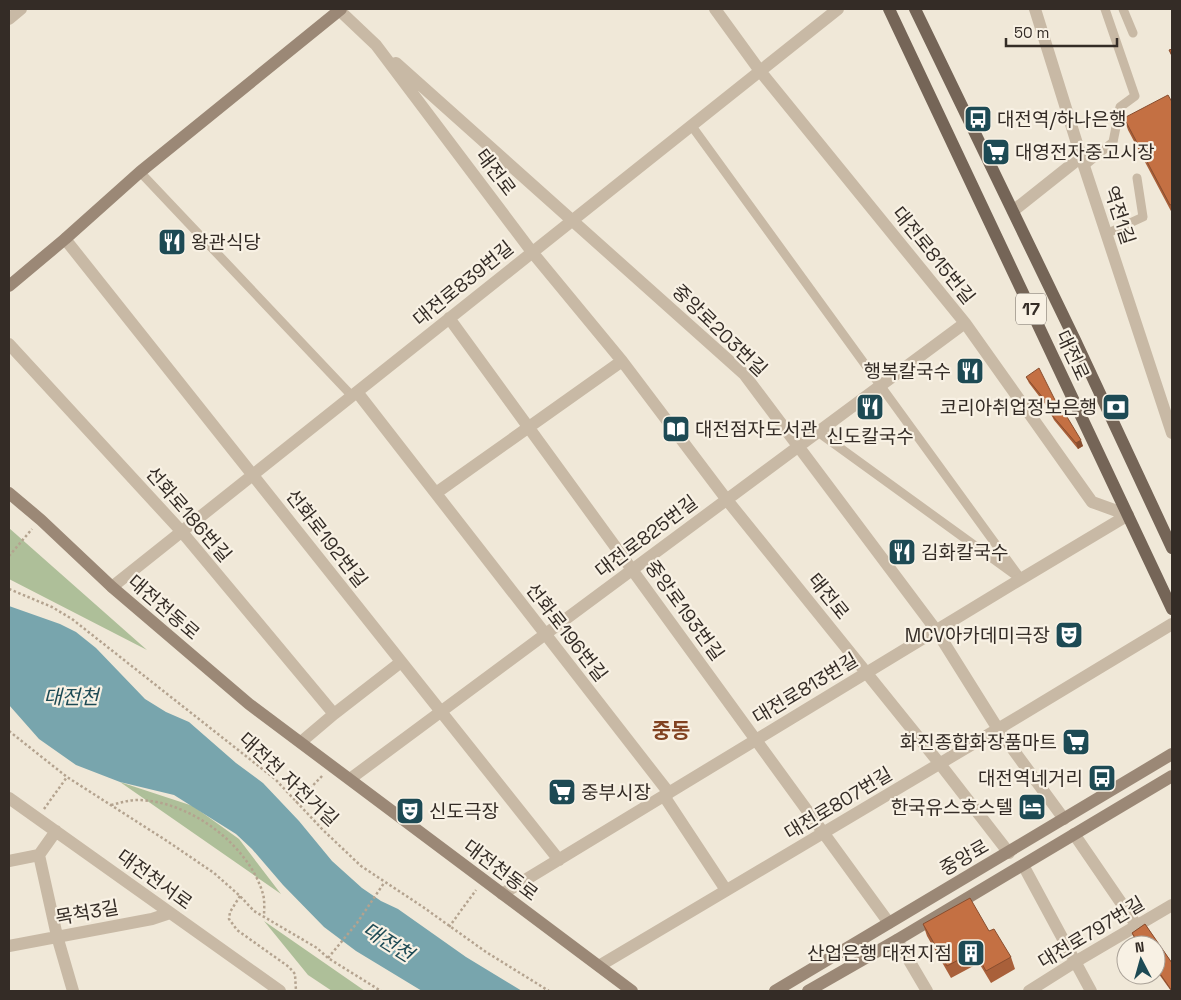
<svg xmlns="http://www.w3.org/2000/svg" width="1181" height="1000" font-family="'Space Grotesk','Noto Sans KR',sans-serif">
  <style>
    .green { fill: #aebf99 }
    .water { fill: #78a5ad }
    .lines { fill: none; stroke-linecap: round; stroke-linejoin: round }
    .path { stroke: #b4a38f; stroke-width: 2.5; stroke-dasharray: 2.5 2.5; stroke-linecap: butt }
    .lane { stroke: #c8b9a5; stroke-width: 9 }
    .street { stroke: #c8b9a5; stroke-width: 12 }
    .secondary { stroke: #9b8876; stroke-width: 12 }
    .primary { stroke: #756557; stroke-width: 12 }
    .wall { fill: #a9603a }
    .shaded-wall { fill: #894e2f }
    .building { fill: #c47043; stroke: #894e2f }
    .labels { text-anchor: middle; stroke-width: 4.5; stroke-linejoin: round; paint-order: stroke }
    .shield { fill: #f8f1e4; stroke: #6f675f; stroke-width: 1 }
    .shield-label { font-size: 18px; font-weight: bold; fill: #342c26 }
    .poi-label { font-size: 19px; fill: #342c26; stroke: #f8f1e4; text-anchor: start }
    .street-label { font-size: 19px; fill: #342c26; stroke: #f8f1e4 }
    .water-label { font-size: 20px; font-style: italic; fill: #1d4a54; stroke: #f8f1e4 }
    .quarter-label { font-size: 21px; font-weight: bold; fill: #814221; stroke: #f8f1e4 }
  </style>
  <rect width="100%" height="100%" fill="#f0e8d8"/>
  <!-- green -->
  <path class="green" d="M9 528 147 650 9 579Z
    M120 782 193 806 239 839 281 894Z
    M264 921 365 991H332L308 975Z"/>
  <!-- water -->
  <path class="water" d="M9 606 60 624 76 632 96 648 145 699 166 712 189 722 236 763 263 783 299 821 332 861 362 888 381 901 398 909 466 957 522 991H422L356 951 324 927 283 885 252 849 236 834 174 795 120 782 76 765 39 739 9 705Z"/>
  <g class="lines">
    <!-- path -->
    <path class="path" d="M9 556 32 529
      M9 589 52 607 72 619 275 779 323 830 361 866 423 907 486 952 549 991
      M9 731 67 777 167 841 214 873 240 896 254 911 317 948 328 958 381 991
      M296 803 323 775
      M111 805C120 803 128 800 137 800 189 800 249 845 263 894 265 901 264 910 264 917
      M44 809 67 777
      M240 896 230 912 229 919 237 930 289 967 295 974 296 991
      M449 927 476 890
      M328 958 357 923 384 883"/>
    <!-- lane -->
    <path class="lane" d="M1123 9 1133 33
      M691 125 1021 579
      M1084 166 1113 142 1120 107 1135 96 1105 9
      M140 172 352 396
      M1106 234 1143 217 1137 178
      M818 432 1014 574"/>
    <!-- street -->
    <path class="street" d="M338 9 376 45 532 252 622 361 727 500 940 764 1009 853
      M715 9 760 71 965 323 1092 502 1128 515
      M1035 9 1084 166 1172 433
      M9 19 21 9
      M396 63 744 374 936 630 998 729 1064 819
      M1013 211 1081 157
      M65 239 559 860
      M449 318 889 923
      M9 344 182 532 334 714
      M357 392 669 793
      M436 493 622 361
      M112 587 838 9
      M301 742 334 714 401 662
      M350 779 965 323
      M664 796 726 890
      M9 798 280 991
      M1074 834 1150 945
      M39 855 57 936 73 991
      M9 861 39 855 56 831
      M1023 865 1091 991
      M502 894 1021 579 1128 515
      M897 940 927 991
      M9 946 152 919 170 913
      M599 966 998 729 1172 624
      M1029 991 1075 962 1172 905"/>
    <!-- secondary -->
    <path class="secondary" d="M9 286 65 239 140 172 341 9
      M9 493 41 520 112 587 249 704 632 991
      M775 991 1172 754
      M808 991 897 940 1172 776"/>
    <!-- primary -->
    <path class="primary" d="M889 9 1172 609
      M915 9 1075 340 1172 548"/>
  </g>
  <!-- wall -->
  <path class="wall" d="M1172 102V213L1128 130 1124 118Z
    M1026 377 1059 408 1083 446 1078 449 1054 420 1051 414 1052 413 1029 383Z
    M923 924 989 931 1011 957 1015 969 991 983 979 963 951 978 927 936Z
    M1145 924 1172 963V991H1171L1156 970V945H1139L1133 936 1132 933Z"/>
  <!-- shaded-wall -->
  <path class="shaded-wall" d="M1058 406 1060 412 1055 416 1053 410Z
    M1081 440 1083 446 1078 449 1076 443Z"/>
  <!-- building -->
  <path class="building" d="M1172 49V56L1169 50Z
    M1168 95 1172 102V204L1170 205 1124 118Z
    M1039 368 1058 406 1053 410 1026 377Z
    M1061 407 1081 440 1076 443 1051 414Z
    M970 898 989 931 994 929 1011 957 986 971 975 951 947 966 923 924Z
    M1145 924 1172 963V991L1156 968V945H1140L1132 933Z"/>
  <!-- icons -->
  <defs>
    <symbol id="bus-square" viewBox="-11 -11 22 22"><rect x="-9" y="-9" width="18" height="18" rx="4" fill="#1d4a54" stroke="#f8f1e4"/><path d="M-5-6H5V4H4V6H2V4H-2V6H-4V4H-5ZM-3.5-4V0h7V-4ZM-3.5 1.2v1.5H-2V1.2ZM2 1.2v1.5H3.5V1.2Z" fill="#fff"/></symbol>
    <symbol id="supermarket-square" viewBox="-11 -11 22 22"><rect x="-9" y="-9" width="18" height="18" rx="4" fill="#1d4a54" stroke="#f8f1e4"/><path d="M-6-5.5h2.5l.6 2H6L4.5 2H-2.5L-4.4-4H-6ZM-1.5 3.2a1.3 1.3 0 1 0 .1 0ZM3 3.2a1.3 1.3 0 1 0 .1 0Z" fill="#fff"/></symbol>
    <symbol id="restaurant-square" viewBox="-11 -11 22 22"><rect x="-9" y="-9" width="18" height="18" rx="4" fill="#1d4a54" stroke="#f8f1e4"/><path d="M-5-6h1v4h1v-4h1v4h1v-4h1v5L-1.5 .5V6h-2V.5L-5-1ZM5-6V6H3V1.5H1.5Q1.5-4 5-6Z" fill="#fff"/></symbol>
    <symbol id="bank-square" viewBox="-11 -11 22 22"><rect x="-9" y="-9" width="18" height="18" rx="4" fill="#1d4a54" stroke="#f8f1e4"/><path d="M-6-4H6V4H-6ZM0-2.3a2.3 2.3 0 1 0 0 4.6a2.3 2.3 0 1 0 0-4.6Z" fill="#fff"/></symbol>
    <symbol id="library-square" viewBox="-11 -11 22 22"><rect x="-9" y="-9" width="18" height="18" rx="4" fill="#1d4a54" stroke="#f8f1e4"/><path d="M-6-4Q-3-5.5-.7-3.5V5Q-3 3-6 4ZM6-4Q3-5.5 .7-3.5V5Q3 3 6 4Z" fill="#fff"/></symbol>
    <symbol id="theatre-square" viewBox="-11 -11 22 22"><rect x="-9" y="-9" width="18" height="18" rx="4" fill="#1d4a54" stroke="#f8f1e4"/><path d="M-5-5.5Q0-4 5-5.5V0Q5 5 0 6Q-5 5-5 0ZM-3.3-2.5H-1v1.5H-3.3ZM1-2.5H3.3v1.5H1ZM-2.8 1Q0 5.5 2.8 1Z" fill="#fff"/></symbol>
    <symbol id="hotel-square" viewBox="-11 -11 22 22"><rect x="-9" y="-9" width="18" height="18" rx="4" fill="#1d4a54" stroke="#f8f1e4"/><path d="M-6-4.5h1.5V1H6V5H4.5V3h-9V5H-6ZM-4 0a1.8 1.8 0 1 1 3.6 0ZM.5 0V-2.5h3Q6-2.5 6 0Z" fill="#fff"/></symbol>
    <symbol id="building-square" viewBox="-11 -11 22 22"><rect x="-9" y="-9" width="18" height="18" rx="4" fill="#1d4a54" stroke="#f8f1e4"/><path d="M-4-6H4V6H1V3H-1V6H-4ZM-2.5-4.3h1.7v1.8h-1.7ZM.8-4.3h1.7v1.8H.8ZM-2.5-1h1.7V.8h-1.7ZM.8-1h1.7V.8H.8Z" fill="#fff"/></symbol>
  </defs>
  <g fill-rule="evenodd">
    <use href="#bus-square" x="962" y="103" width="32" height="32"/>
    <use href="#supermarket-square" x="980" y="136" width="32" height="32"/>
    <use href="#restaurant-square" x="156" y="226" width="32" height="32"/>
    <use href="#restaurant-square" x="954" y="355" width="32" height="32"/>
    <use href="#restaurant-square" x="854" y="391" width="32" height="32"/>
    <use href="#bank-square" x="1100" y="391" width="32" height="32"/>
    <use href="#library-square" x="660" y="413" width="32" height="32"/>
    <use href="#restaurant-square" x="886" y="536" width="32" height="32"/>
    <use href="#theatre-square" x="1053" y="619" width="32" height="32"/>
    <use href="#supermarket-square" x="1060" y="726" width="32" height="32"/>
    <use href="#bus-square" x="1086" y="762" width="32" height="32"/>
    <use href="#supermarket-square" x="546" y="776" width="32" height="32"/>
    <use href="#hotel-square" x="1016" y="791" width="32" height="32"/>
    <use href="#theatre-square" x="394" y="795" width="32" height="32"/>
    <use href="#building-square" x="955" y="937" width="32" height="32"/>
  </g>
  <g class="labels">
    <!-- shield labels -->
    <rect class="shield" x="1016" y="293.5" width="30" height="31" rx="4"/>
    <g class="shield-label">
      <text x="1031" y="315">17</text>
    </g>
    <!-- poi labels -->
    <g class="poi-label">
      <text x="997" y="126">대전역/하나은행</text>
      <text x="1015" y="159">대영전자중고시장</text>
      <text x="191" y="249">왕관식당</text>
      <text x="951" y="378" text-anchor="end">행복칼국수</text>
      <text x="1097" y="414" text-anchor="end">코리아취업정보은행</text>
      <text x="695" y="436">대전점자도서관</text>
      <text x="870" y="443" text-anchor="middle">신도칼국수</text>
      <text x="921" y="559">김화칼국수</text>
      <text x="1050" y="642" text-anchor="end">MCV아카데미극장</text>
      <text x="1057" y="749" text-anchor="end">화진종합화장품마트</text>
      <text x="1083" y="785" text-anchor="end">대전역네거리</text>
      <text x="581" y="799">중부시장</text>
      <text x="1013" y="814" text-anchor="end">한국유스호스텔</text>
      <text x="429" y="818">신도극장</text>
      <text x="952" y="960" text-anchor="end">산업은행 대전지점</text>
    </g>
    <!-- street labels -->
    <g class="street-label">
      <text transform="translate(496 172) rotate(53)" y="7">태전로</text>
      <text transform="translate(1120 215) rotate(72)" y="7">역전1길</text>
      <text transform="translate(934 255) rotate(51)" y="7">대전로815번길</text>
      <text transform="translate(463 283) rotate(-39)" y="7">대전로839번길</text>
      <text transform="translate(720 330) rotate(44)" y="7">중앙로203번길</text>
      <text transform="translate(1073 355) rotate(65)" y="7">대전로</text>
      <text transform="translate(189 514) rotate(49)" y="7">선화로186번길</text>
      <text transform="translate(646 536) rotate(-37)" y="7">대전로825번길</text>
      <text transform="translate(327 538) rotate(52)" y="7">선화로192번길</text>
      <text transform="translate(829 596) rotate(51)" y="7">태전로</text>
      <text transform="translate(164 607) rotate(41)" y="7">대전천동로</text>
      <text transform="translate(685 610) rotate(54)" y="7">중앙로193번길</text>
      <text transform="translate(567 632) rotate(52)" y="7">선화로196번길</text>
      <text transform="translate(805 688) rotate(-31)" y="7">대전로813번길</text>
      <text transform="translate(289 779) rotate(43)" y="7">대전천 자전거길</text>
      <text transform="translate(838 803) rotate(-31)" y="7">대전로807번길</text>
      <text transform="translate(964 857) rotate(-30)" y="7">중앙로</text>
      <text transform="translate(501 870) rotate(37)" y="7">대전천동로</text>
      <text transform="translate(155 879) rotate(36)" y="7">대전천서로</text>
      <text transform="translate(87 912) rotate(-10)" y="7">목척3길</text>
      <text transform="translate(1091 932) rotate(-31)" y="7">대전로797번길</text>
    </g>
    <!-- water labels -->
    <g class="water-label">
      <text x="71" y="704">대전천</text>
      <text transform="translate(388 942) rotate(32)" y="7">대전천</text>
    </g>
    <!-- quarter labels -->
    <g class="quarter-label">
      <text x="671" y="738">중동</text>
    </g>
  </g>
  <!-- border -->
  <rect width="1181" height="1000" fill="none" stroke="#342c26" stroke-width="20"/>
  <!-- north arrow -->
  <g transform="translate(1141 960) rotate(354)"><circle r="24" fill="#f8f1e4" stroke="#aaa298"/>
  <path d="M0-4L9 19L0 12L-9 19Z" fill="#1d4a54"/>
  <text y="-8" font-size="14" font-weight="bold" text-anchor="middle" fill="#342c26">N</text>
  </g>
  <!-- scale -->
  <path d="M1006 38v8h111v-8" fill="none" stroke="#342c26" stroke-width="2.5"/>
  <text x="1014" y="38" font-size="15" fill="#342c26" stroke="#f8f1e4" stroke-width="4" paint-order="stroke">50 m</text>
</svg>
